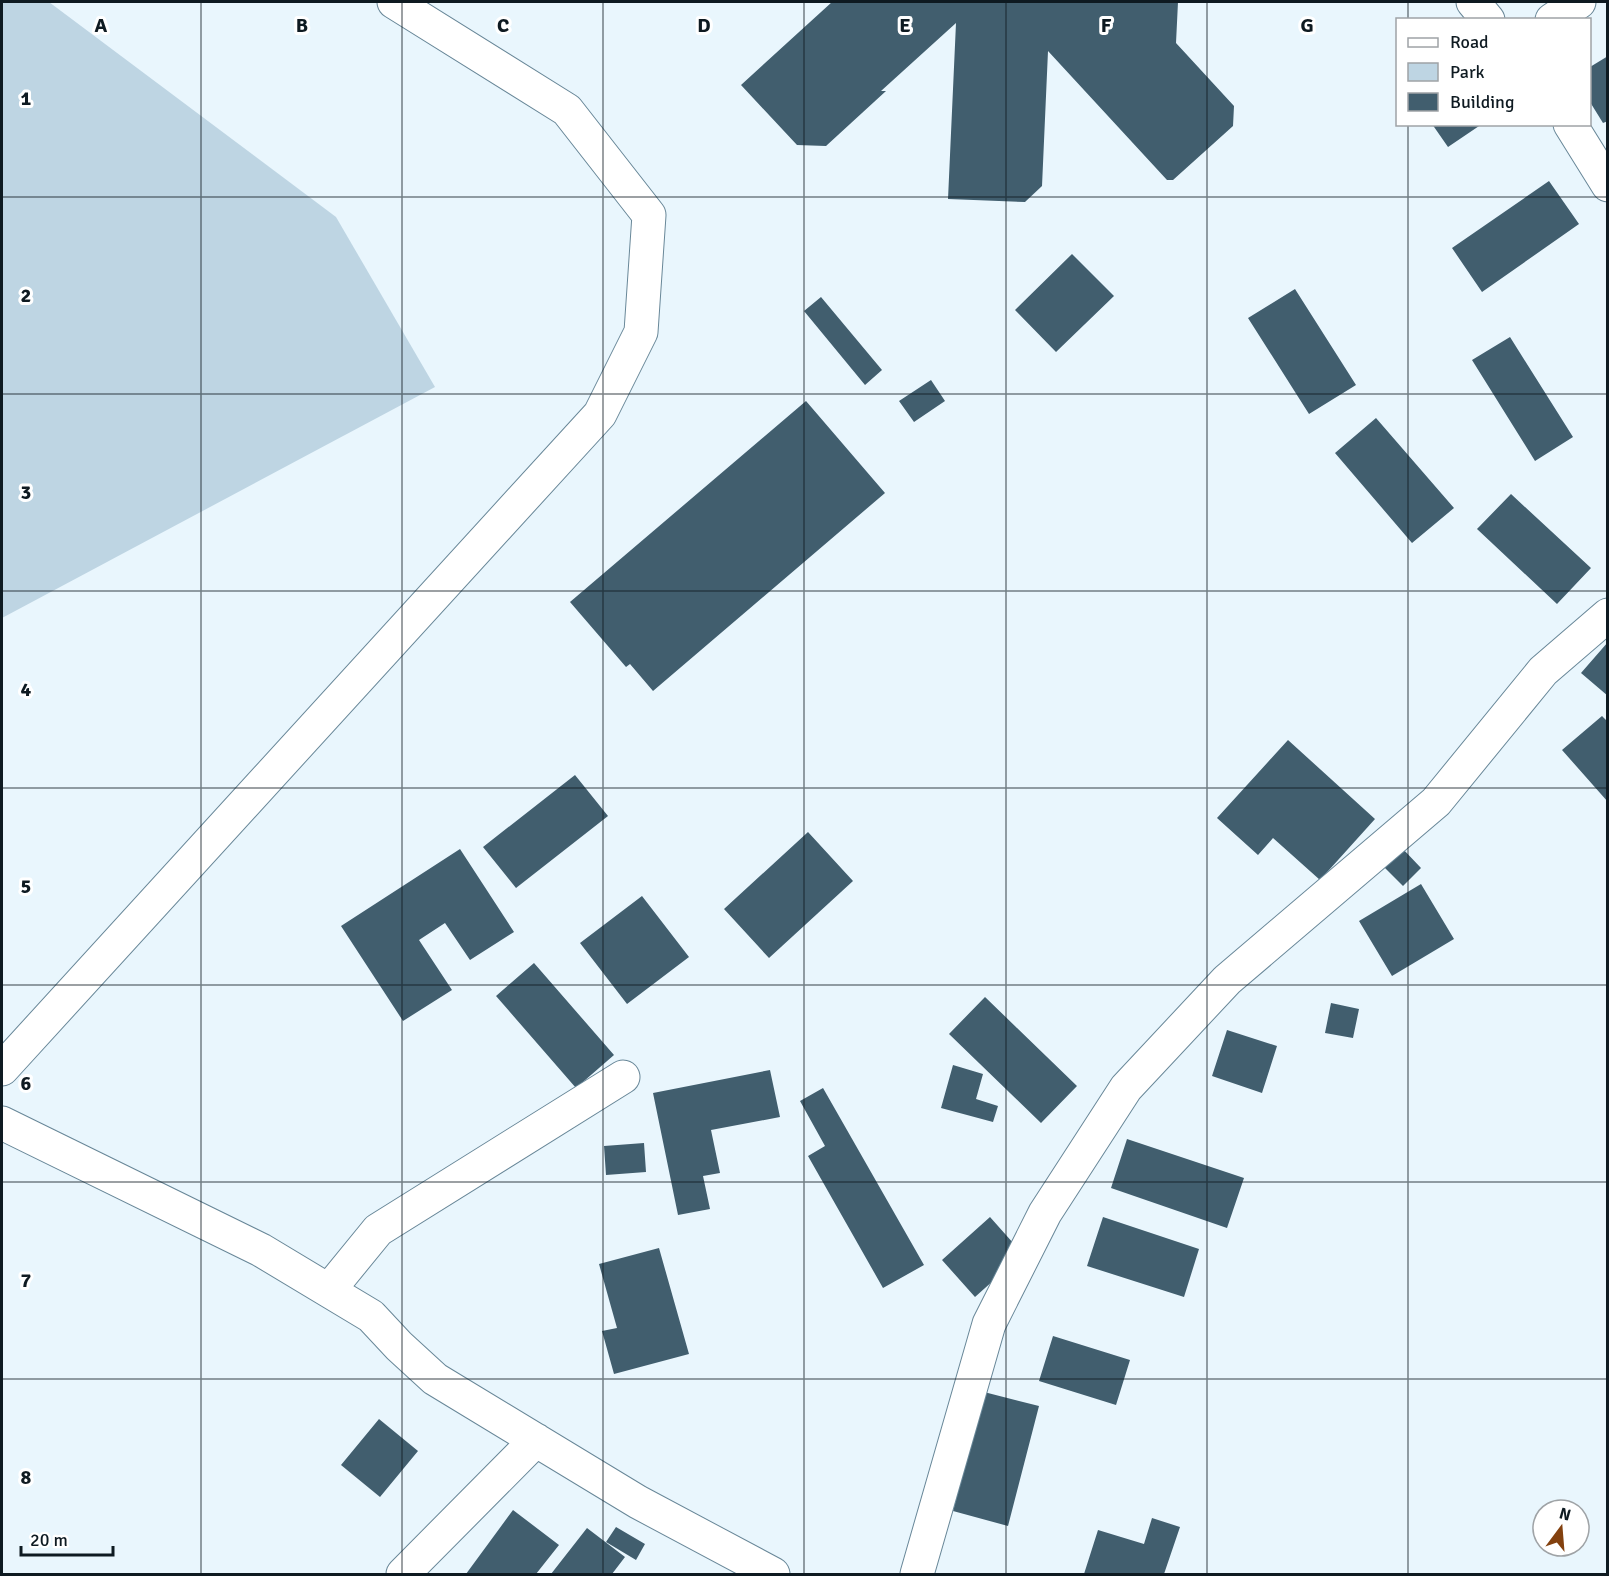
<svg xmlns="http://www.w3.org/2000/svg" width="1609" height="1576" font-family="Signika,sans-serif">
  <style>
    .green { fill: #bed5e3 }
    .building { fill: #415e6e }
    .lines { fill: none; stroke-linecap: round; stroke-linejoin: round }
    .minor-casing { stroke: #688798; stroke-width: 35 }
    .minor { stroke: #fff; stroke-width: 33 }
    .grid { fill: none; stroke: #0e1a21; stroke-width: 1.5; stroke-opacity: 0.55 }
    .grid-label { font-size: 20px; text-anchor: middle; font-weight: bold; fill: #0e1a21; stroke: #fff; stroke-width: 6; stroke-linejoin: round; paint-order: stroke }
  </style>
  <rect width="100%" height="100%" fill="#e9f6fd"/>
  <!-- green -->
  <path class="green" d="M2 2H49L336 217 435 387 2 618Z"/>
  <!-- building -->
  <path class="building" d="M832 2H1178L1176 43 1234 106 1233 126 1173 180H1167L1048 51 1042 186 1025 202 948 199 956 23 881 91H886L826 146 797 145 741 85Z
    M1608 56V121L1603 123 1590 102V67Z
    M1432 124H1482L1448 147Z
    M1549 181 1579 224 1482 292 1452 248Z
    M1072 254 1114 296 1056 352 1015 310Z
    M1295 289 1356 385 1309 414 1248 318Z
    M821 297 882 370 865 385 804 311Z
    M1510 337 1573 437 1535 461 1472 360Z
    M931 380 945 401 914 422 899 401Z
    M806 401 885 493 653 691 630 664 626 667 570 602Z
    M1376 418 1454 508 1412 543 1335 453Z
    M1511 494 1591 568 1557 604 1477 529Z
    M1608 642V696L1581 673Z
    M1602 716 1608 722V802L1562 750Z
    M1288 740 1375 819 1320 880 1273 838 1258 855 1217 818Z
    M575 775 608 816 516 888 483 847Z
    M808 832 853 881 769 958 724 909Z
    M1402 848 1421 868 1403 886 1383 866Z
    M460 849 514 932 470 960 445 923 419 940 452 990 403 1021 341 926Z
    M1421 884 1454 939 1392 976 1359 921Z
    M642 896 689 957 627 1004 580 943Z
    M534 963 614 1055 576 1088 496 996Z
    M985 997 1077 1086 1041 1123 949 1034Z
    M1331 1003 1359 1009 1353 1038 1325 1033Z
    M1227 1030 1277 1046 1262 1093 1212 1076Z
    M953 1065 983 1074 976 1099 998 1106 993 1122 941 1108Z
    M770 1070 780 1117 711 1130 720 1173 703 1176 710 1209 678 1215 653 1093Z
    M823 1088 924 1265 883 1288 808 1156 825 1146 800 1101Z
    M1127 1139 1244 1178 1227 1228 1111 1188Z
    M644 1143 646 1172 606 1175 604 1146Z
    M990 1217 1023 1254 975 1297 942 1260Z
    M1103 1217 1199 1249 1184 1297 1087 1266Z
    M659 1248 689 1354 614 1374 602 1331 617 1328 599 1264Z
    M1053 1336 1130 1360 1116 1405 1039 1381Z
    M984 1392 1039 1406 1008 1526 953 1511Z
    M379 1419 418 1451 380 1497 341 1465Z
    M513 1510 559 1545 536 1574H466Z
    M1152 1518 1180 1527 1164 1574H1084L1098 1530 1144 1544Z
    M616 1527 645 1544 636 1560 606 1542Z
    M587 1528 625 1557 612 1574H551Z"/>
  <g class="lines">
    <defs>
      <path id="minor" d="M1473 2 1488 20
        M1552 20 1579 2
        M1570 124 1608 185
        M2 1069 600 414 641 332 649 215 567 110 394 2
        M2 1123 261 1250 371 1316 399 1346 435 1379 638 1502 773 1574
        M329 1290 378 1230 623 1077
        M403 1574 536 1440
        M917 1574 989 1324 1045 1213 1126 1088 1227 980 1436 802 1543 671 1608 615"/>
    </defs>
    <!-- minor casing -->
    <use href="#minor" class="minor-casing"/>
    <!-- minor -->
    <use href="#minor" class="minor"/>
  </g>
  <!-- grid -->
  <path class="grid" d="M201 2V1574M402 2V1574M603 2V1574M804 2V1574M1006 2V1574M1207 2V1574M1408 2V20M1408 124V1574M2 197H1608M2 394H1608M2 591H1608M2 788H1608M2 985H1608M2 1182H1608M2 1379H1608"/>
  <g class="grid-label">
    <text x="101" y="32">A</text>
    <text x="302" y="32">B</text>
    <text x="503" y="32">C</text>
    <text x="704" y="32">D</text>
    <text x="905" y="32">E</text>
    <text x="1106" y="32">F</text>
    <text x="1307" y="32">G</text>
    <text x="26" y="105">1</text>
    <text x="26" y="302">2</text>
    <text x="26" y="499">3</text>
    <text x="26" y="696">4</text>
    <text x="26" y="893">5</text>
    <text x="26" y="1090">6</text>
    <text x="26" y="1287">7</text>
    <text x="26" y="1484">8</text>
  </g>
  <!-- border -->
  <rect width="1609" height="1576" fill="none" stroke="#0e1a21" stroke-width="6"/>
  <!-- legend -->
  <rect x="1396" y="18" width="195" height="108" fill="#ffffff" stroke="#9fa3a6" stroke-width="1.5"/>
  <rect x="1408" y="38" width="30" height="9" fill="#ffffff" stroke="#9fa3a6" stroke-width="1.5"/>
  <text x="1450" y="48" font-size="18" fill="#0e1a21">Road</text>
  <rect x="1408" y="63" width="30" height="18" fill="#bed5e3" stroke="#9fa3a6" stroke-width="1.5"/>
  <text x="1450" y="78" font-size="18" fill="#0e1a21">Park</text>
  <rect x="1408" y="93" width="30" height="18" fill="#415e6e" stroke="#9fa3a6" stroke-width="1.5"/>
  <text x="1450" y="108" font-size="18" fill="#0e1a21">Building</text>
  <!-- north arrow -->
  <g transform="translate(1561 1528) rotate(16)"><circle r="28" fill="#ffffff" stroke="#9fa3a6" stroke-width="1.5"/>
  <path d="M0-4.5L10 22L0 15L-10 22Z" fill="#83410f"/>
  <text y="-9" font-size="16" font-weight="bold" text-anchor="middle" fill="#0e1a21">N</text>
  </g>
  <!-- scale -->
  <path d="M21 1546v9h92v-9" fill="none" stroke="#0e1a21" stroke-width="3"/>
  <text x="30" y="1546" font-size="18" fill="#0e1a21" stroke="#ffffff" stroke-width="4.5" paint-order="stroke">20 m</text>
</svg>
